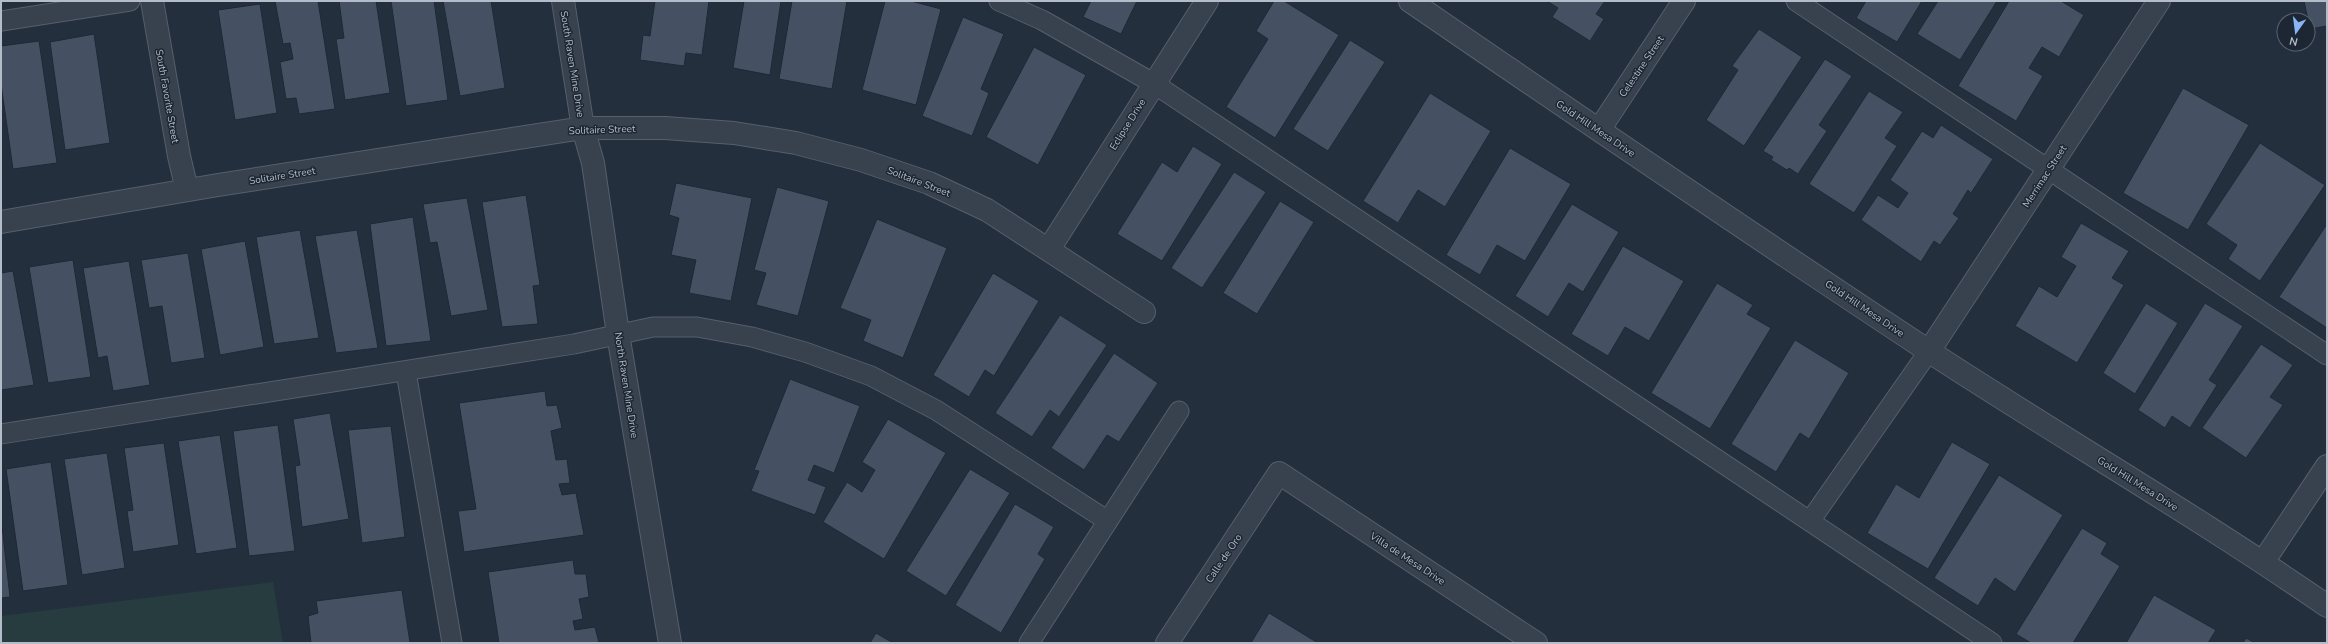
<svg xmlns="http://www.w3.org/2000/svg" width="2328" height="644" font-family="'Nunito Sans',sans-serif">
  <style>
    .green { fill: #263c3f }
    .building { fill: #455162; stroke: #1f2835 }
    .lines { fill: none; stroke-linecap: round; stroke-linejoin: round }
    .service-casing { stroke: #565f6c; stroke-width: 21 }
    .minor-casing { stroke: #565f6c; stroke-width: 24 }
    .service { stroke: #38414e; stroke-width: 19 }
    .minor { stroke: #38414e; stroke-width: 22 }
    .labels { text-anchor: middle; stroke-width: 3; stroke-linejoin: round; paint-order: stroke }
    .street-label { font-size: 10px; fill: #b4bcc9; stroke: #1d2633 }
  </style>
  <rect width="100%" height="100%" fill="#242f3e"/>
  <!-- green -->
  <path class="green" d="M273 582 283 643H1V616Z"/>
  <!-- building -->
  <path class="building" d="M275 1H318L335 109 299 114 296 98 286 99 280 62 293 59 290 43 283 44Z
    M339 1H376L390 93 345 100 336 39 344 38Z
    M391 1H434L448 100 406 106Z
    M443 1H491L505 88 460 96Z
    M655 1H709L702 55 686 53 684 66 640 60 643 35 650 36Z
    M744 1H781L770 75 733 68Z
    M792 1H847L832 89 779 79Z
    M885 1H911L941 9 916 105 862 90Z
    M1091 1H1137L1121 34 1083 17Z
    M1274 1H1284L1339 35 1275 138 1226 107 1268 39 1256 31Z
    M1547 1H1605L1596 14 1604 19 1590 41 1552 17 1558 8Z
    M1866 1H1922L1897 42 1856 18Z
    M1938 1H1997L1960 60 1917 34Z
    M2009 1H2061L2084 15 2059 57 2042 47 2029 68 2043 76 2016 121 1958 86Z
    M2304 1H2327V26L2310 29Z
    M260 4 277 113 235 120 218 10Z
    M963 17 1004 34 981 89 989 93 972 136 922 116Z
    M1759 29 1802 57 1744 146 1706 120 1738 70 1732 66Z
    M94 34 110 143 65 150 50 42Z
    M1350 40 1385 62 1328 151 1293 129Z
    M39 41 57 163 13 169 1 84V46Z
    M1034 47 1086 75 1038 165 986 137Z
    M1825 59 1852 76 1819 125 1827 131 1798 174 1789 168 1787 170 1771 160 1773 157 1763 151Z
    M2183 88 2249 125 2188 230 2123 193Z
    M1869 91 1903 112 1885 138 1897 146 1854 213 1809 184Z
    M1430 93 1491 131 1445 207 1418 190 1398 223 1363 201Z
    M1941 125 1993 159 1971 193 1968 190 1953 214 1959 218 1940 245 1934 241 1921 262 1861 220 1878 195 1898 208 1908 193 1890 180 1922 131 1933 138Z
    M2260 143 2325 185 2260 281 2228 259 2237 245 2206 224Z
    M1193 146 1222 164 1162 261 1117 234 1162 162 1177 172Z
    M1510 148 1571 184 1525 261 1497 245 1480 275 1446 255Z
    M1234 172 1266 192 1202 288 1171 268Z
    M676 183 752 198 731 301 689 293 696 260 671 255 679 218 669 215Z
    M777 187 829 201 798 316 756 305 766 273 754 270Z
    M526 195 540 285 533 286 538 324 502 327 482 202Z
    M467 198 488 310 451 316 437 242 430 243 423 204Z
    M1280 201 1314 222 1257 314 1223 293Z
    M1572 204 1619 232 1583 292 1569 283 1548 317 1515 296Z
    M413 217 431 341 386 346 370 224Z
    M877 219 947 248 903 358 863 341 871 320 840 308Z
    M2081 223 2129 251 2112 278 2124 285 2077 363 2015 326 2039 286 2057 297 2076 266 2061 257Z
    M2327 224V328L2279 297Z
    M300 230 319 338 274 344 256 237Z
    M357 230 378 348 336 353 315 236Z
    M245 241 264 347 220 355 201 249Z
    M1623 246 1684 281 1649 341 1625 327 1608 356 1571 334Z
    M188 253 205 358 171 363 162 306 149 308 141 260Z
    M73 260 91 377 48 383 29 267Z
    M129 261 150 385 113 391 107 356 98 358 83 268Z
    M13 271 34 385 1 390V273Z
    M993 273 1039 301 994 376 985 370 969 397 933 375Z
    M1717 283 1753 305 1747 314 1771 328 1710 429 1651 393Z
    M2146 303 2178 323 2135 394 2103 373Z
    M2205 303 2243 326 2209 380 2217 385 2190 428 2172 416 2165 428 2138 410Z
    M1060 315 1107 345 1059 417 1050 410 1032 437 995 413Z
    M1795 340 1849 373 1809 439 1800 433 1776 472 1731 444Z
    M2261 344 2293 365 2270 397 2283 405 2246 458 2202 428Z
    M1114 353 1158 383 1119 442 1107 435 1084 470 1051 448Z
    M790 379 860 406 834 473 814 465 808 480 826 487 815 515 751 491 759 471 754 470Z
    M545 391 547 406 557 405 562 428 551 431 556 460 567 459 570 483 559 484 562 495 576 493 584 535 464 552 458 511 476 509 459 403Z
    M330 413 349 519 302 527 295 466 300 465 293 419Z
    M888 419 946 453 884 559 823 522 847 482 862 492 875 470 862 462Z
    M278 425 295 551 249 556 233 431Z
    M391 426 405 537 362 543 348 430Z
    M220 435 237 548 196 554 178 441Z
    M1952 442 1990 464 1928 569 1867 533 1896 484 1919 498Z
    M164 443 179 545 133 552 127 511 133 510 124 448Z
    M107 453 125 568 82 575 64 459Z
    M51 462 68 585 23 591 6 469Z
    M970 469 1010 493 946 596 906 571Z
    M1999 475 2063 515 2015 592 1995 578 1978 606 1934 578Z
    M1015 504 1054 527 1038 554 1045 559 1001 633 955 605Z
    M1 517 10 597 1 598Z
    M2082 528 2107 543 2101 554 2120 566 2073 643H2031L2016 634Z
    M573 560 575 574H586L589 597 579 599 583 619 573 621 575 630 595 627 599 643H499L488 572Z
    M402 590 410 643H311L308 616 318 613 316 601Z
    M2154 595 2216 630 2208 643H2126Z
    M1269 613 1318 643H1251Z
    M876 633 893 643H870Z
    M2246 638 2255 643H2243Z"/>
  <g class="lines">
    <defs>
      <path id="service" d="M999 1 1042 20 1153 83 1992 643
        M1796 1 2327 355
        M1 21 130 1
        M406 372 452 643
        M1 434 574 344 653 327H697L752 337 805 352 871 376 936 410 1108 521
        M1810 521 1929 351
        M1029 643 1179 411"/>
      <path id="minor" d="M152 1 179 156 187 190
        M563 1 583 128 593 163 618 334 670 643
        M1410 1C1582 119 1754 236 1927 350 2060 437 2197 516 2327 606
        M1599 130 1684 1
        M1 222 218 185 583 128H665L734 133 796 143 861 160 929 183 987 210 1144 312
        M1049 249 1207 1
        M1929 351 2159 1
        M2263 562 2327 466
        M1167 643 1279 473 1536 643"/>
    </defs>
    <!-- service casing -->
    <use href="#service" class="service-casing"/>
    <!-- minor casing -->
    <use href="#minor" class="minor-casing"/>
    <!-- service -->
    <use href="#service" class="service"/>
    <!-- minor -->
    <use href="#minor" class="minor"/>
  </g>
  <g class="labels">
    <!-- street labels -->
    <g class="street-label">
      <text transform="translate(573 64) rotate(81)" y="4">South Raven Mine Drive</text>
      <text transform="translate(1641 66) rotate(-56)" y="4">Celestine Street</text>
      <text transform="translate(168 96) rotate(80)" y="4">South Favorite Street</text>
      <text transform="translate(1127 124) rotate(-58)" y="4">Eclipse Drive</text>
      <text transform="translate(1596 128) rotate(34)" y="4">Gold Hill Mesa Drive</text>
      <text transform="translate(602 129) rotate(-2)" y="4">Solitaire Street</text>
      <text transform="translate(282 175) rotate(-9)" y="4">Solitaire Street</text>
      <text transform="translate(2044 176) rotate(-57)" y="4">Merrimac Street</text>
      <text transform="translate(919 181) rotate(21)" y="4">Solitaire Street</text>
      <text transform="translate(1865 308) rotate(34)" y="4">Gold Hill Mesa Drive</text>
      <text transform="translate(627 385) rotate(81)" y="4">North Raven Mine Drive</text>
      <text transform="translate(2138 483) rotate(32)" y="4">Gold Hill Mesa Drive</text>
      <text transform="translate(1223 558) rotate(-56)" y="4">Calle de Oro</text>
      <text transform="translate(1408 558) rotate(33)" y="4">Villa de Mesa Drive</text>
    </g>
  </g>
  <!-- border -->
  <rect width="2328" height="644" fill="none" stroke="#b4bcc9" stroke-width="4"/>
  <!-- north arrow -->
  <g transform="translate(2296 32) rotate(194)"><circle r="19" fill="#1d2633" stroke="#59626f"/>
  <path d="M0-3L7 15L0 10L-7 15Z" fill="#8ab4f8"/>
  <text y="-6" font-size="11" font-weight="bold" text-anchor="middle" fill="#b4bcc9">N</text>
  </g>
</svg>
